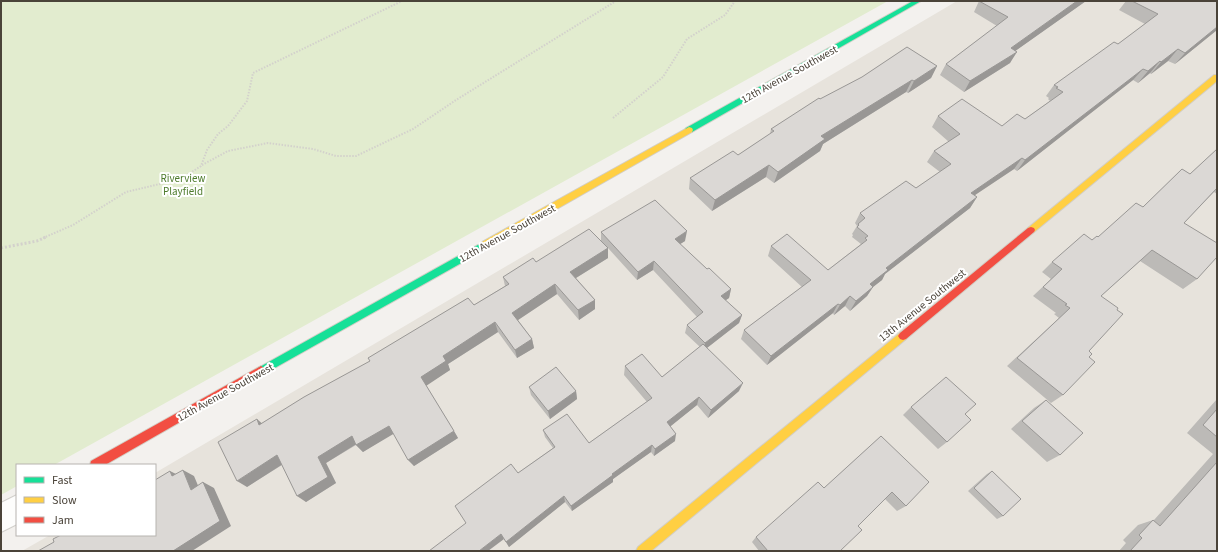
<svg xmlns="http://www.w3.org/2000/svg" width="1218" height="552" font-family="'Source Sans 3',sans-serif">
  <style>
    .residential { fill: #e7e3dc }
    .green { fill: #e2eccf }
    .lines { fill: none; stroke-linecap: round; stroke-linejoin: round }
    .street-casing { stroke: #d1cfcb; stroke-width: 2 }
    .fast-casing { stroke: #d2cec5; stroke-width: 2 }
    .slow-casing { stroke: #d2cec5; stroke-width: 2 }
    .jam-casing { stroke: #d2cec5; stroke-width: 2 }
    .path-far1 { stroke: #d3d1cc; stroke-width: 2; stroke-dasharray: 1.5 1.5; stroke-linecap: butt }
    .path { stroke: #d3d1cc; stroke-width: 3; stroke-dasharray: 2 2; stroke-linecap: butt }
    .street { fill: #fdfdfc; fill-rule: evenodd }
    .fast { fill: #16e098; fill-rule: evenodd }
    .slow { fill: #ffcf43; fill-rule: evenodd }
    .jam { fill: #f24e42; fill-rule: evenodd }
    .wall { fill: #bcbab7 }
    .shaded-wall { fill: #999795 }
    .building { fill: #dbd8d5; stroke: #999795 }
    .labels { text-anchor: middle; stroke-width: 4; stroke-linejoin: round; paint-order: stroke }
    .street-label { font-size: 11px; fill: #4a4339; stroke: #fff }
    .park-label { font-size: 11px; fill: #4e7b2d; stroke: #fff }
  </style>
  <rect width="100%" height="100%" fill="#f3f1ee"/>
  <!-- residential -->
  <path class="residential" d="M957 1H1217V551H22L50 535H155V473Z"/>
  <!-- green -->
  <path class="green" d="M1 1H888L54 465H17V486L1 495Z"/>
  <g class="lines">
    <defs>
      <path id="street" d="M17 495V524L1 532V503Z"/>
      <path id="fast" d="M913 1H921L692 132H686L685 130 686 128Z
        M485 241 488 242 489 245 488 248 264 374 261 376 258 374 256 371 258 368Z"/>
      <path id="slow" d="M1214 75H1217V81L1034 232H1028L1027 230 1028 228Z
        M689 127 692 128 693 130 692 132 488 248H482L481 245 482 242Z
        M903 332 906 333 908 336 906 339 651 551H636L638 547 900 333Z"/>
      <path id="jam" d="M1031 227 1034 228 1035 230 1034 232 906 339 903 340 900 339 898 336 900 333 1028 228Z
        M261 366 264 368 266 371 264 374 105 465H90L91 461Z"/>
    </defs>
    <!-- street casing -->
    <use href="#street" class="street-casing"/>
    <!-- fast casing -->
    <use href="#fast" class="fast-casing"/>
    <!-- slow casing -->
    <use href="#slow" class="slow-casing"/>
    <!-- jam casing -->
    <use href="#jam" class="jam-casing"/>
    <!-- path-far1 -->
    <path class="path-far1" d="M613 118 663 77 687 39 725 15 735 1
      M202 165 228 151 268 143 313 149 336 156H356L413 129 456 100 616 1
      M43 238 73 225 126 192 181 179 201 166 207 150 218 134 228 126 247 101 253 73 402 1"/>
    <!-- path -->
    <path class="path" d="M1 248 37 241 46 237"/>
    <!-- street -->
    <use href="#street" class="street"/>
    <!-- fast -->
    <use href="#fast" class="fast"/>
    <!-- slow -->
    <use href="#slow" class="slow"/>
    <!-- jam -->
    <use href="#jam" class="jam"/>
  </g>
  <!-- wall -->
  <path class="wall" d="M979 1H1086L1015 51 1010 63 964 92 940 75 946 64 997 26 974 12Z
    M1126 1H1217V30L1175 64 1168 61 1151 74 1150 73 1138 83 1133 80 1017 171 1014 169 975 195 977 197 970 208 885 274 882 280 873 287 867 296 850 311 845 306 834 315 833 313 767 365 741 339 744 330 802 287 768 256 771 246 828 270 861 244 852 237 853 235 852 234 857 226 855 223 860 213 916 188 940 172 927 162 934 151 949 142 932 127 938 116 1002 126 1025 119 1050 101 1048 99 1049 98 1046 96 1054 85 1118 44 1145 24 1119 10Z
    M937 66 931 78 908 93 906 92 823 144 820 151 774 183 766 177 712 211 689 189 690 178 738 155 770 134 771 129 820 99Z
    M1217 149V194L1214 192 1184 223 1197 279 1183 289 1140 261 1101 296 1089 351V357L1063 395 1051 403 1007 366 1059 318 1054 314 1056 313 1033 296 1051 279 1042 272 1052 262 1098 237 1143 207 1182 169 1190 174Z
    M601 232 685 241 680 244 707 269 731 289 729 298 725 300 742 315 739 323 707 348 739 391 708 418 697 405 670 426 675 441 654 456 651 452 613 479V482L572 511 565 502 509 547 504 539 466 523 518 473 553 448 545 437 543 430 589 443 647 402 624 375 625 366 662 377 700 347 685 333 687 325 697 317 653 270 637 280 608 248V258L576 278 595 300V309L579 320 557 294 518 320 532 339 534 348 517 358 498 332 448 364 450 370 426 385 458 438 414 466 393 433 363 452 356 445 326 463 336 483 306 502 282 465 247 487 262 423 474 305 505 286 503 277 536 262 601 241Z
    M529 387 576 391 577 399 550 419 531 395Z
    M1217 399V551H1119L1126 543 1123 540 1138 525 1153 520H1154L1213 454 1187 433Z
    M1046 400 1060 455 1047 462 1011 429 1034 408Z
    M911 407 965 414 947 442 938 449 903 415Z
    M881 436 906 506 897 511 885 499 858 526 840 551H759L752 542 756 537 824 488Z
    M992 471 1003 516 997 519 968 491 987 474Z"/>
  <!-- shaded-wall -->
  <path class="shaded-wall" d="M1077 1H1086L1004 59 1011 48Z
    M1217 27V30L1175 64 1185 53Z
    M1178 49 1168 61 1151 74 1161 62Z
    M1017 52 1010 63 964 92 970 81Z
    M1160 61 1150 73 1138 83 1148 71Z
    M937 66 931 78 908 93 914 81Z
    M1143 69 1133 80 1017 171 1025 160Z
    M912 80 906 92 823 144 820 151 774 183 778 172 821 136Z
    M1022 158 1014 169 963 203 971 193Z
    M769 165 766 177 712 211 715 200Z
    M977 197 970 208 885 274 882 280 864 294 870 284 886 268Z
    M687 231 685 241 674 248 675 239Z
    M608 248V258L571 281 570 272Z
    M654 261 653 270 637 280 638 272Z
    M555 284 557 294 515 322 512 313Z
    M873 287 867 296 850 311 856 301Z
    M731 289 729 298 719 305 721 296Z
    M850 296 845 306 834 315 840 305Z
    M595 300V309L579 320 578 310Z
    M838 304 833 313 767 365 771 356Z
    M742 315 739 323 703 351 705 343Z
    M495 322 498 332 448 364 450 370 426 386 421 377 443 356Z
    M532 339 534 348 517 358 515 350Z
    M743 383 739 391 708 418 711 410Z
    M576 391 577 399 550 419 548 411Z
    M699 397 697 405 666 430 667 422Z
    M257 419 266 427 259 425Z
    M389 426 395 433 363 452 356 445Z
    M454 431 458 438 414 466 408 460Z
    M676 434 675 441 654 456 655 449Z
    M352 436 358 443 326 463 336 483 306 502 297 496 318 457Z
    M652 445 651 452 613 479V482L572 511 571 506 612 474Z
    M277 455 286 462 247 487 237 481Z
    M183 470 194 476 202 495 191 490Z
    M170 471 182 477 172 476Z
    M203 482 214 488 231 526 192 551H173Z
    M564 496 565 502 509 547 506 542Z
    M501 534 504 539 488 551H479Z"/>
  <!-- building -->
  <path class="building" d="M979 1H1077L1011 48 1017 52 970 81 946 64 1008 17Z
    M1132 1H1217V27L1185 53 1178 49 1161 62 1160 61 1148 71 1143 69 1025 160 1022 158 971 193 977 197 886 268 888 270 870 284 873 287 856 301 850 296 840 305 838 304 771 356 744 330 811 280 771 246 787 234 828 270 867 240 865 238 868 236 857 227 859 225 858 224 865 218 860 213 906 181 916 188 951 164 934 151 960 134 938 116 962 99 1002 126 1017 114 1025 119 1063 92 1056 88 1058 87 1054 85 1114 42 1118 44 1158 14Z
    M907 47 937 66 914 81 912 80 821 136 825 139 778 172 769 165 715 200 690 178 733 151 738 155 774 131 771 129 819 98 820 99 862 77Z
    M1217 149V188L1184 223 1217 243V257L1197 279 1152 250 1101 296 1118 308 1117 310 1123 314 1089 351 1092 354 1089 357 1095 362 1063 395 1017 358 1070 308 1065 305 1067 304 1043 287 1062 269 1052 262 1084 234 1092 240 1097 236 1098 237 1136 203 1143 207 1182 169 1190 174Z
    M655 200 687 231 675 239 707 269 709 268 731 289 721 296 742 315 705 343 687 325 703 312 654 261 638 272 601 232Z
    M589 229 608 248 570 272 595 300 578 310 555 284 512 313 532 339 515 350 495 322 443 356 446 361 421 377 454 431 408 460 389 426 356 445 352 436 318 457 328 477 297 496 277 455 237 481 218 442 257 419 259 425 304 397 370 361 368 358 468 298 474 305 509 284 503 277 533 258 536 262Z
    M703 344 743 383 711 410 699 397 667 422 676 434 655 449 652 445 612 474 613 475 571 506 564 496 506 542 501 534 479 551H429L466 523 455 506 511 464 518 473 555 447 543 430 567 414 589 443 652 398 625 366 642 354 662 377Z
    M556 367 576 391 548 411 529 387Z
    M946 377 976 404 965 414 971 420 947 442 911 407Z
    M1046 400 1083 433 1060 455 1022 421Z
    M1217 409V437L1203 425Z
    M881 436 929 482 906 506 892 492 858 526 862 530 840 551H768L756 537 818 482 824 488Z
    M1217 462V551H1130L1142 538 1139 535 1153 520 1160 526Z
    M183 470 191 490 203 482 220 521 173 551H38L54 542 53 539 61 535H155V480L170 471 172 476Z
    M992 471 1021 499 1003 516 974 488Z"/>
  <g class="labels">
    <!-- street labels -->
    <g class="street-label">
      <text transform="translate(789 74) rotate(-29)" y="4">12th Avenue Southwest</text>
      <text transform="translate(507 233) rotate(-29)" y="4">12th Avenue Southwest</text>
      <text transform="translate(922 305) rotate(-39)" y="4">13th Avenue Southwest</text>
      <text transform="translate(225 392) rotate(-29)" y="4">12th Avenue Southwest</text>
    </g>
    <!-- park labels -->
    <g class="park-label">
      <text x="183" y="182">Riverview<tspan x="183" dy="13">Playfield</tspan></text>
    </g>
  </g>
  <!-- border -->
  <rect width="1218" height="552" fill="none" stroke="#4a4339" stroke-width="4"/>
  <!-- legend -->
  <rect x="16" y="464" width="140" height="72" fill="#ffffff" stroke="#b7b4b0"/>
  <rect x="24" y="477" width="20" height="6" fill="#16e098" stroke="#b7b4b0"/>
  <text x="52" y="484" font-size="12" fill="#4a4339">Fast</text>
  <rect x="24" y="497" width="20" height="6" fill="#ffcf43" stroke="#b7b4b0"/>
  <text x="52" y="504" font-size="12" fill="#4a4339">Slow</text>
  <rect x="24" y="517" width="20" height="6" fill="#f24e42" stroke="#b7b4b0"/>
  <text x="52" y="524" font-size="12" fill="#4a4339">Jam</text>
</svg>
